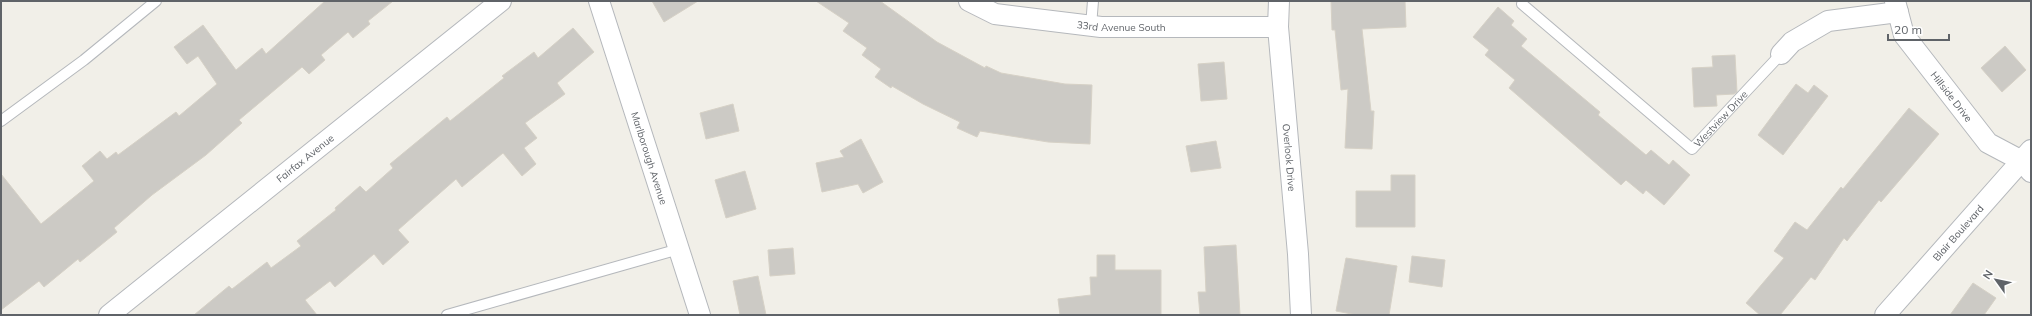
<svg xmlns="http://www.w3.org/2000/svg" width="2032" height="316" font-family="Mulish,sans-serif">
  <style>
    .building { fill: #cccac5; stroke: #d6d1c6 }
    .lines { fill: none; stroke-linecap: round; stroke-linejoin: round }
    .service-casing { stroke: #b5b8bc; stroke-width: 12 }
    .minor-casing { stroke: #b5b8bc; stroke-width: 22 }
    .service { stroke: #fff; stroke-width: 10 }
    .minor { stroke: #fff; stroke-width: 20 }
    .labels { text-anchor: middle; stroke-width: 3; stroke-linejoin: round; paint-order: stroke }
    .street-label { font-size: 10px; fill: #5f6368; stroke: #fff }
  </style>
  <rect width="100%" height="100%" fill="#f1efe8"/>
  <!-- building -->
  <path class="building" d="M325 1H393L368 21 370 24 353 38 348 32 321 55 325 60 309 74 302 67 239 120 242 123 206 155 152 195 114 228 117 232 80 262 78 259 44 287 39 281 1 310V174L41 224 94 181 82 166 100 151 107 159 116 152 118 155 176 112 179 116 217 84 198 56 187 64 174 47 203 25 236 70 262 48 266 54Z
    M652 1H698L664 22Z
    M816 1H880L937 42 985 68 986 66 1001 73 1065 84 1092 85 1090 144 1048 142 980 131 977 137 957 128 960 122 923 104 892 86 891 88 875 77 881 69 862 55 867 48 843 31 849 23Z
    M1331 1H1405L1406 27 1362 29 1371 111H1374L1372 149 1345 148 1348 89 1341 90 1335 30H1332Z
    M1498 7 1514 21 1511 25 1527 39 1521 46 1600 112 1598 115 1646 155 1651 150 1669 165 1673 160 1690 175 1664 205 1646 190 1643 194 1626 180 1621 185 1509 88 1515 80 1485 55 1489 50 1473 37Z
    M573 28 594 52 557 83 565 94 525 123 537 138 524 148 536 164 522 176 503 153 462 187 456 179 398 230 409 242 383 265 374 254 335 287 330 281 305 300 317 315H194L229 286 232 289 267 262 271 268 301 246 297 241 336 210 335 208 360 186 366 192 393 168 390 164 447 117 450 121 504 78 502 76 534 52 538 58Z
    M2005 46 2026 70 2002 92 1981 68Z
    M1735 55 1737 92 1734 94 1716 95 1717 106 1694 107 1692 68 1713 67 1712 56Z
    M1224 62 1227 99 1201 101 1198 64Z
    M1796 84 1808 93 1814 85 1828 96 1783 155 1758 135Z
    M733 104 739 131 706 139 700 113Z
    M1909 108 1939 134 1881 202 1879 200 1847 241 1844 238 1815 280 1811 277 1780 315H1760L1746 303 1784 258 1774 251 1795 222 1807 230 1841 187 1843 189Z
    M861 139 883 182 863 193 858 184 822 192 816 163 844 157 840 151Z
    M1216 141 1221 168 1191 172 1186 146Z
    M745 171 756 209 726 218 715 180Z
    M1391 175H1415V227H1356V191H1391Z
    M1236 245 1240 315H1200L1198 292H1206L1204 247Z
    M793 248 795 274 770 276 768 250Z
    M1097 255H1115V270H1161V315H1060L1058 299 1091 295 1090 277H1097Z
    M1412 256 1445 260 1442 287 1409 282Z
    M1346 258 1397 266 1389 315H1357L1336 311Z
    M758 276 766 315H740L733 281Z
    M1973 283 1996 298 1984 315H1950Z"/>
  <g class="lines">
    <defs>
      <g id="service">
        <path id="s1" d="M1522 4 1692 149 1781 54"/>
        <path d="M1091 26 1093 1"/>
        <path d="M1 121 84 60 156 1"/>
        <path d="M447 315 679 249"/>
      </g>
      <g id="minor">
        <path id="s2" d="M599 1 700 315"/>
        <path id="s3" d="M969 1 995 14 1101 27H1278"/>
        <path id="s4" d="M1279 1 1278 27 1298 254 1301 315"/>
        <path id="s5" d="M1895 1 1904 35 1988 143 2022 161 2031 172"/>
        <path d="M1781 54 1792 42 1828 21 1898 12"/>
        <path id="s6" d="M109 315 501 1"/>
        <path id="s7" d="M1885 315 2031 150"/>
      </g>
    </defs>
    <!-- service casing -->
    <use href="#service" class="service-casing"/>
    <!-- minor casing -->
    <use href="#minor" class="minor-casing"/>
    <!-- service -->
    <use href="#service" class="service"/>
    <!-- minor -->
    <use href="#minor" class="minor"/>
  </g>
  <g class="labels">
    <!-- street labels -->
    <g class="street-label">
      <text dy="4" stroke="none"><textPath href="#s3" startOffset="156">33rd Avenue South</textPath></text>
      <text dy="4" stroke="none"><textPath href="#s5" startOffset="113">Hillside Drive</textPath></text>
      <text dy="4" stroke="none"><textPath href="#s1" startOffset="265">Westview Drive</textPath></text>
      <text dy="4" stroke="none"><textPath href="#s6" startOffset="251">Fairfax Avenue</textPath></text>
      <text dy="4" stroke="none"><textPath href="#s2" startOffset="165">Marlborough Avenue</textPath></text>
      <text dy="4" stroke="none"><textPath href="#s4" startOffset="157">Overlook Drive</textPath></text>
      <text dy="4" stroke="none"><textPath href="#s7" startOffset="110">Blair Boulevard</textPath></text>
    </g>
  </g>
  <!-- border -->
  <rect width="2032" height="316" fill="none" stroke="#5f6368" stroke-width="4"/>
  <!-- north arrow -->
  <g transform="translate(1996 280) rotate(303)" stroke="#ffffff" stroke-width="3" paint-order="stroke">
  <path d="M0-3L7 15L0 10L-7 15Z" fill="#5f6368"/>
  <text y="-6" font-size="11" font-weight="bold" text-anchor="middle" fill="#5f6368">N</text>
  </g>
  <!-- scale -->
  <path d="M1888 34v6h61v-6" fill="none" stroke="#5f6368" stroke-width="2"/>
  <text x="1894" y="34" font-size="12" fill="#5f6368" stroke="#ffffff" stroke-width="3" paint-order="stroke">20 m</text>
</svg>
